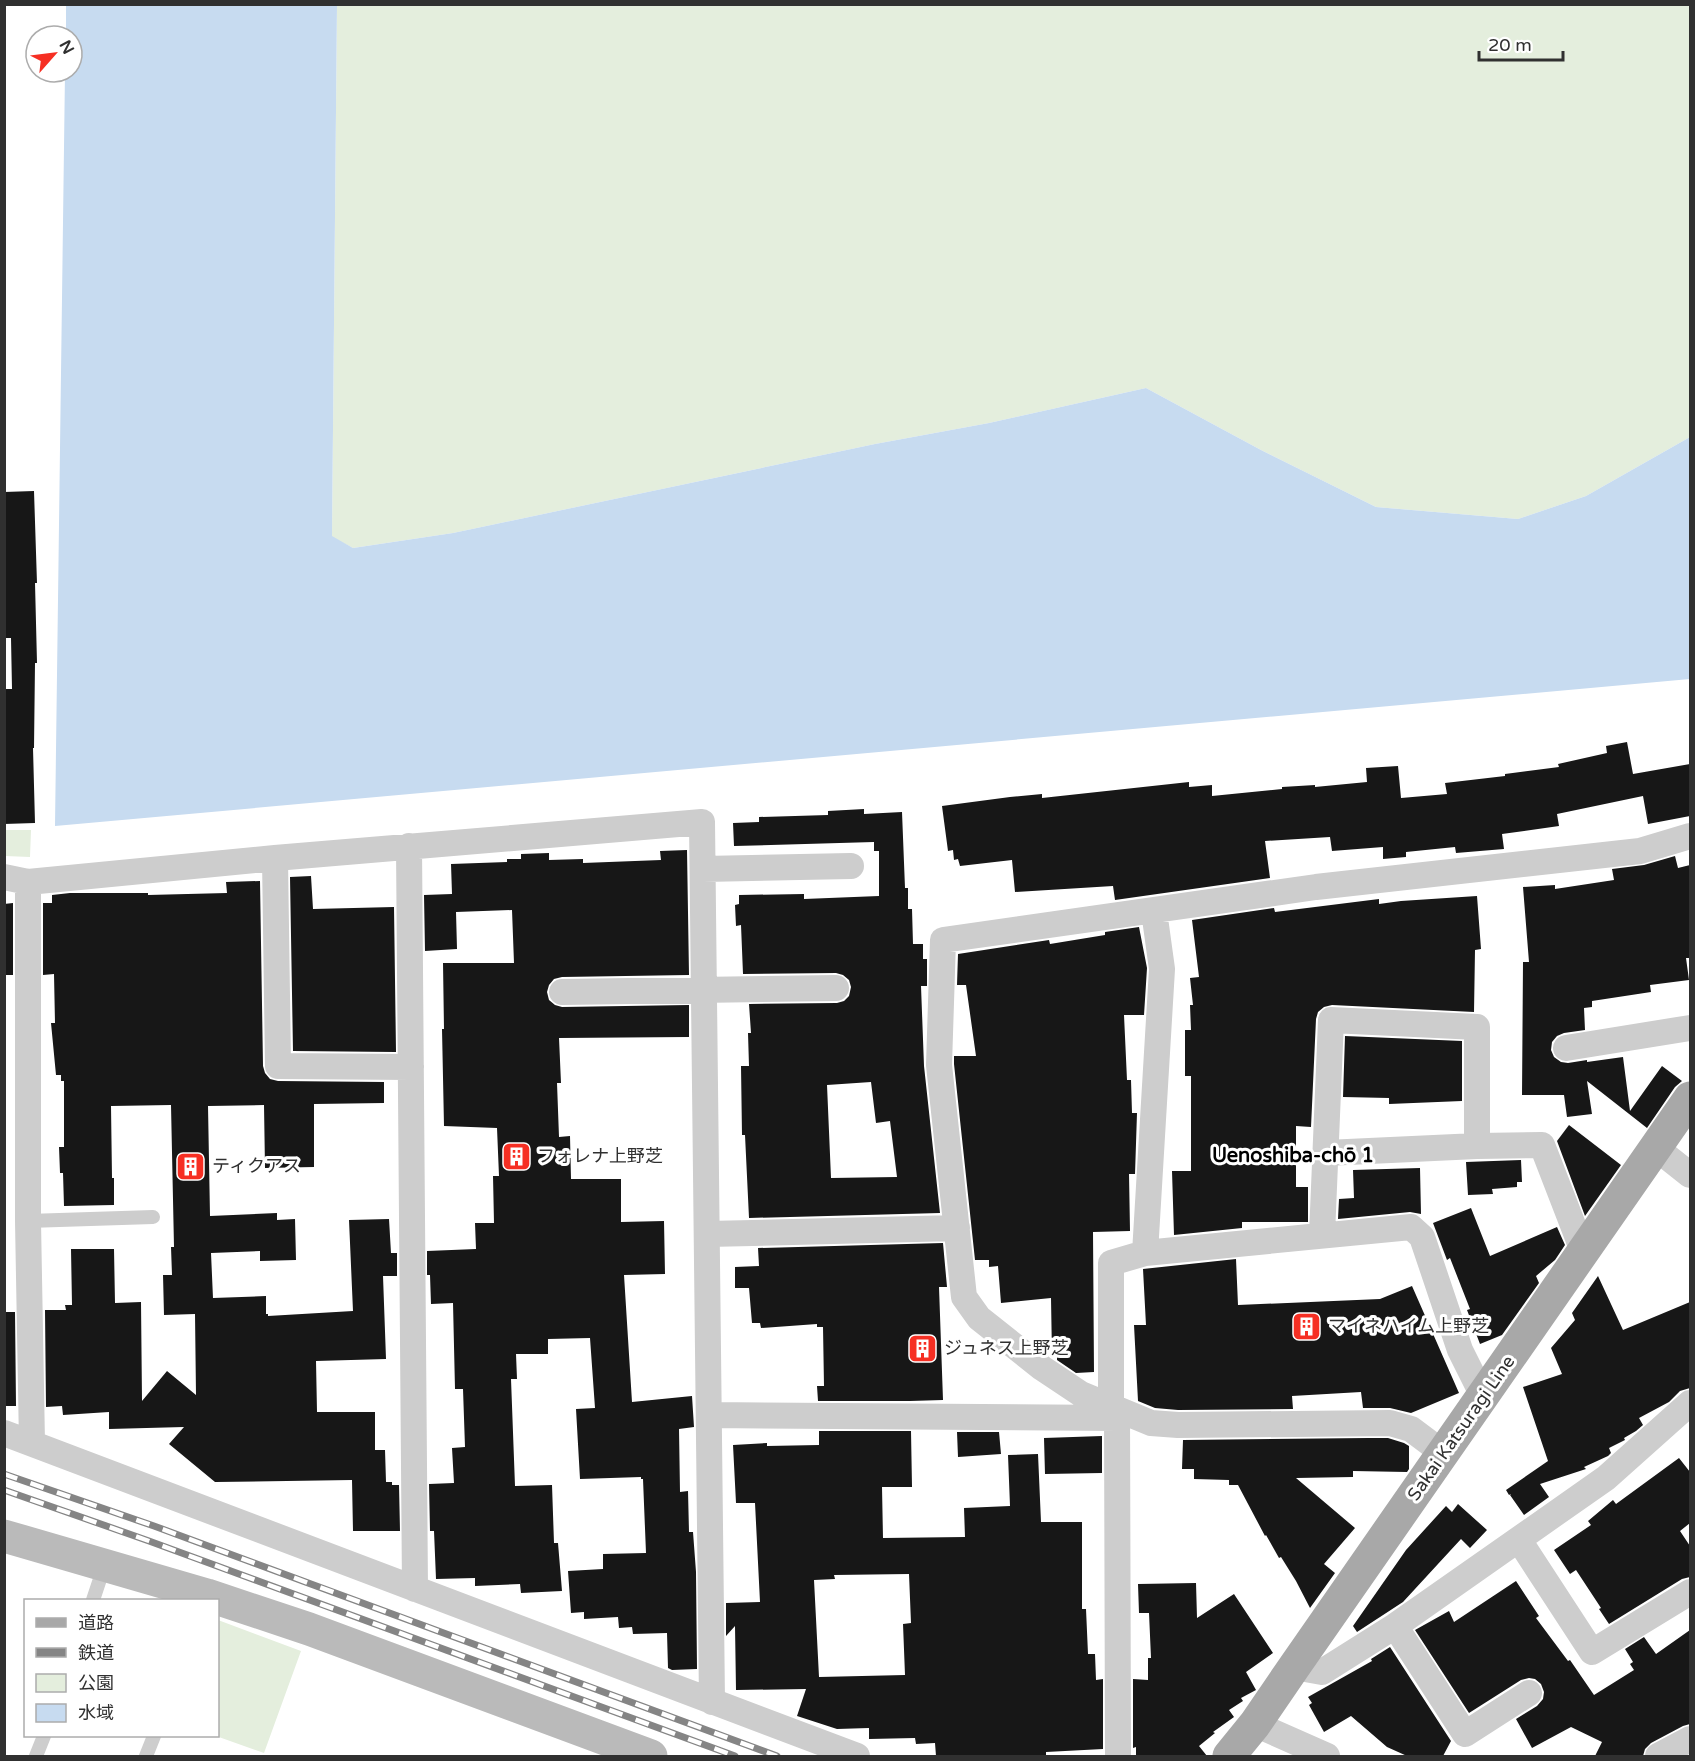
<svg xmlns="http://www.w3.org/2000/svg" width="1695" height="1761" font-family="'Varela Round','Noto Sans JP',sans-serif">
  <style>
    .green { fill: #e4eedd }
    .water { fill: #c7dbf0 }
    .building { fill: #171717; fill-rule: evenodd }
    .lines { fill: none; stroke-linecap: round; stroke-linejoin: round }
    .lane { stroke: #cdcdcd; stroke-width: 14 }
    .street { stroke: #cdcdcd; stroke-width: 26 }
    .secondary { stroke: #bababa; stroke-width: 33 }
    .primary { stroke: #a8a8a8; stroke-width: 33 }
    .rail-casing { stroke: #858585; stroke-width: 7 }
    .rail { stroke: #fff; stroke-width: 4.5; stroke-dasharray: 14; stroke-linecap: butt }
    .labels { text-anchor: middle; stroke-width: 6; stroke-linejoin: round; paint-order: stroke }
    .poi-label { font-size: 18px; fill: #303030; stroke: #fff; text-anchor: start }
    .street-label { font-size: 18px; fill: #303030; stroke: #fff }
    .neighbourhood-label { font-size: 20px; font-weight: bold; fill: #000; stroke: #fff }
  </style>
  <rect width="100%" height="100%" fill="#fff"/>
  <!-- green -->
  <path class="green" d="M337 5H1690V437L1586 496 1518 519 1376 507 1261 450 1146 388 989 423 875 444 453 533 353 548 332 537Z
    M5 830H31L30 857 5 856Z
    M218 1620 301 1651 264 1753 216 1736Z"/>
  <!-- water -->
  <path class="water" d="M66 5H337L332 536 353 548 453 533 875 444 989 423 1146 388 1261 450 1376 507 1518 519 1586 496 1690 437V679L55 826 65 72H72V36H66Z"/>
  <!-- building -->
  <path class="building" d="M34 491 37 583H35L37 663H35L34 748H33L35 823 4 824V689H12L11 638H4V492Z
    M1627 742 1633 774 1690 764V816L1648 824 1643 796 1557 814 1559 826 1502 834 1504 849 1456 853 1455 847 1406 852V857L1383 859V847L1332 851 1330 837 1265 841 1270 878 1115 900 1113 886 1015 892 1012 860 960 866 958 859 954 860 953 850 948 851 942 806 1010 797 1042 794V798L1189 782V787L1212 785V796L1282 789V787L1315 785V787L1367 782 1366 768 1398 766 1401 798 1447 794 1445 783 1505 776V774L1559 767 1558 764 1607 753 1606 746Z
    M864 809V814L902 812 905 888H908V909H912L913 944H923V959H927V986H921L924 1066 940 1213 749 1218 745 1135H742L741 1066H749L748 1033H751L749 1004 837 1003 844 1001 849 996 851 987 849 980 843 975 836 973 743 974 741 925 736 926 735 905 739 904V895L804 894V899L879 896V851H874V842L734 846 733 823 759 822V817L828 815V811ZM871 1082 876 1123 890 1121 897 1177 831 1178 827 1085Z
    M687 850 689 975 562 977 554 979 549 985 547 992 549 1000 555 1005 562 1007 689 1005V1037L559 1038 561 1083H557L559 1137 570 1136 571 1179H621V1222L664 1221 665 1274 624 1275 632 1402 692 1396 694 1427 679 1429 680 1492 688 1491 689 1532H693L696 1572 697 1669 672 1670 668 1668 667 1633 633 1634 632 1627 619 1628 618 1617 584 1619V1612L571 1613 568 1571 603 1569V1554L646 1553 643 1479H641V1477L580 1479 576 1409 595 1408 590 1338 548 1339V1354H516L517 1379H511L515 1486 552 1485 554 1543H558L562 1591 521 1593 520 1584 475 1586V1578L436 1579 434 1531H430L429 1484 454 1483 452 1448 465 1447 463 1389H455L453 1303 431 1304 430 1275H427V1251L476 1249 475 1223H494L493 1176H499L497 1128 444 1126 442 1029H444L443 963H514L512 910 456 912 457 949 425 951 424 895 452 894 451 864 507 862V859H521V854L549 853V860L583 859V863L661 860 660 851Z
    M1675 856 1678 868 1690 865V958H1686L1689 980 1650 985 1651 992 1592 1001V1007L1584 1008 1585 1030 1564 1033 1557 1036 1552 1042 1551 1050 1554 1057 1561 1062 1568 1063 1587 1060V1062L1623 1057 1630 1111 1662 1066 1682 1081 1675 1087 1647 1128 1587 1081 1592 1114 1567 1117 1564 1095H1522L1523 962H1529L1523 887 1555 885V889L1614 880 1612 869 1644 865Z
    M311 876 313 909 394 907 396 1052 293 1051 290 877Z
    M260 881 263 1066 265 1073 270 1079 278 1081 384 1082V1103L314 1104V1167L265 1168 264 1105 208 1106 210 1216 277 1213V1220L295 1219 296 1260 260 1261V1251L211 1253 213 1298 266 1296V1314H268V1316L353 1311 349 1220 389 1219 391 1253H397V1276H383L386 1359 316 1361 317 1412H375V1450H385L386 1482H392V1485H399L400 1531H353L352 1480 215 1482 169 1444 184 1427 109 1429V1412L63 1415 62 1406 46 1407 45 1310H66L65 1305H72L71 1249H114L115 1303 141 1302 142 1401 167 1371 196 1395 195 1314 164 1315 163 1275H172L171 1247H174L171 1105 111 1106 112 1178H114V1205L64 1206 63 1173H60L59 1147H64V1081H61V1075H56L51 1023H55L54 974 43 975V903H52V895L70 893H148V895L227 893 226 882Z
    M1477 896 1481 949 1475 950 1474 1012 1332 1005 1324 1007 1318 1012 1316 1019 1311 1127 1296 1126V1187H1308V1222H1242V1228L1174 1235 1172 1171H1191V1076H1185V1030H1191L1190 1005H1193L1190 978 1199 977 1192 920 1274 908 1275 912 1379 899V904L1401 901Z
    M13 903V975H4V904Z
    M1139 927 1147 968 1144 1015H1124L1127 1080H1131L1132 1113H1137L1135 1174H1129L1130 1231 1093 1232 1094 1372 1076 1373 1057 1360V1357L1052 1356 1051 1298 1001 1303 998 1266 989 1267V1260H975L954 1064V1056H976L966 985H957L958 954 1049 940 1050 944 1105 935V932Z
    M1345 1036 1462 1041V1101L1389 1104V1098L1343 1097Z
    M1569 1125 1621 1165 1585 1216 1557 1141Z
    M1521 1160 1522 1182H1517V1187L1492 1189 1493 1194 1468 1195 1466 1162Z
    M1420 1168 1421 1214 1410 1212 1338 1219 1339 1199 1354 1198 1353 1170Z
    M1471 1208 1490 1256 1557 1227 1565 1245 1555 1260 1536 1276 1539 1283 1502 1335 1480 1344 1467 1310 1470 1309 1450 1258 1447 1260 1433 1223Z
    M943 1243 947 1287H939L943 1400 910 1401H818L817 1386H824L823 1327H817V1324L761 1328 760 1323H752L749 1288H735V1267L759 1266 758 1248Z
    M1236 1259 1238 1305 1380 1299 1412 1286 1459 1393 1411 1413 1390 1408H1363L1361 1392 1292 1396 1293 1409 1178 1410 1155 1408 1138 1401 1134 1325H1146L1143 1269Z
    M1598 1276 1623 1330 1690 1302V1388L1680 1391 1669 1402 1639 1418 1643 1425 1636 1431 1624 1438 1625 1440 1609 1448 1611 1453 1608 1456 1584 1467 1586 1469 1540 1484 1549 1497 1524 1515 1510 1495 1511 1494 1509 1495 1506 1490 1548 1461 1523 1387 1562 1374 1551 1348 1575 1320 1572 1313Z
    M4 1312H15L16 1406H4Z
    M819 1431H911L912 1487H882L883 1538 965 1537 964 1508 1010 1506 1008 1455 1038 1454 1041 1522H1082V1609H1086L1088 1654H1095L1096 1680 1103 1679V1749L1046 1752V1756H936L935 1743 916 1744 915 1738 869 1739V1728L837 1729 797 1716 806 1689 736 1690 735 1626 726 1636V1603L760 1602 755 1503H736L733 1445 767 1443V1446L819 1445ZM909 1574 911 1623 903 1624 905 1675 819 1677 814 1580 835 1579 834 1575Z
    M957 1432H999L1001 1454 958 1457Z
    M1102 1436V1473L1045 1474 1044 1438Z
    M1368 1438H1388L1404 1443 1409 1446V1469L1407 1472 1353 1471V1477L1296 1478 1355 1528 1324 1564 1335 1573 1310 1608 1296 1581 1281 1557 1279 1558 1266 1535 1265 1536 1238 1485H1229V1480L1194 1479V1469H1182L1183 1440Z
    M1679 1458 1690 1472V1523L1680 1531 1690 1546V1577L1682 1579 1609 1624 1599 1609 1601 1608 1576 1570 1570 1574 1554 1550 1591 1525 1588 1521 1613 1500 1616 1504Z
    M1458 1504 1487 1530 1470 1548 1461 1539 1403 1602 1357 1632 1353 1626 1406 1550 1446 1506 1452 1512Z
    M1516 1581 1539 1616 1536 1618 1568 1661 1570 1660 1594 1695 1634 1670 1630 1664 1633 1662 1625 1649 1644 1637 1656 1654 1690 1630V1724L1683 1726 1651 1743 1645 1749 1643 1756H1595L1602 1742 1571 1727 1532 1748 1516 1719 1537 1706 1543 1699 1544 1692 1541 1684 1535 1679 1529 1678 1521 1680 1469 1713 1415 1630 1449 1611 1454 1622Z
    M1196 1583 1197 1618 1234 1594 1273 1653 1246 1672 1256 1690 1241 1698 1243 1701 1229 1710 1234 1717 1213 1732 1215 1733 1199 1746 1207 1756H1136V1747L1133 1748V1679L1148 1680V1658H1151L1149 1613H1139L1138 1584Z
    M1390 1647 1451 1741 1443 1756H1407L1387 1747 1351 1716 1324 1732 1309 1705 1312 1703 1308 1697 1372 1661 1371 1659Z"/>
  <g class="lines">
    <!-- lane -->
    <path class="lane" d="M28 1221 153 1217
      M93 1600 105 1564
      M36 1756 44 1736
      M146 1756 154 1736"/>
    <!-- street -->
    <path class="street" d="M409 846 415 1589
      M275 858 278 1066 411 1067
      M703 869 851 866
      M4 877 28 882 275 858 702 822 712 1702
      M28 882V1221L32 1443
      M562 992 836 988
      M1566 1048 1690 1028
      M1656 1148 1690 1175
      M1326 1153 1477 1146 1542 1145 1583 1251
      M707 1234 957 1228
      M1322 1235 1331 1020 1477 1027V1146
      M1145 1253 1411 1227 1422 1237 1460 1350 1483 1396
      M1111 1406V1263L1145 1253 1162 969 1154 911
      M1117 1409 1118 1756
      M709 1415 1118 1418
      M4 1433 857 1756
      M1443 1453 1411 1429 1390 1423 1178 1425 1151 1423 1081 1394 1042 1368 979 1318 964 1297 939 1065 943 940 1316 887 1640 851 1690 836
      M1519 1540 1592 1652 1690 1592
      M1395 1626 1465 1734 1529 1693
      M1294 1667 1322 1672 1395 1626 1606 1478 1690 1403
      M1255 1724 1327 1756
      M1658 1756 1690 1739"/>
    <!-- secondary -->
    <path class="secondary" d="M4 1536 207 1595 309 1629 651 1756"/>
    <!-- primary -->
    <path class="primary" d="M1229 1756 1255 1724 1294 1667 1690 1098"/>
    <defs>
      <path id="rail" d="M4 1474 154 1526 777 1756
        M4 1490 149 1541 735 1756"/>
    </defs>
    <!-- rail casing -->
    <use href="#rail" class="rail-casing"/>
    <!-- rail -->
    <use href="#rail" class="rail"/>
  </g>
  <!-- icons -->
  <defs>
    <symbol id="building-square" viewBox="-11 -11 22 22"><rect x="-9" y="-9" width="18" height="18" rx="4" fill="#f62f23" stroke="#fff"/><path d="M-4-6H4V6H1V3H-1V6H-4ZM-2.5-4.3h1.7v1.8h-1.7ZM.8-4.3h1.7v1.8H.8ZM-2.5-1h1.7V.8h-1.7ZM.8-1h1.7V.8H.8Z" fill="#fff"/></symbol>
  </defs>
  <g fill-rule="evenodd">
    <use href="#building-square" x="500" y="1140" width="33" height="33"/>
    <use href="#building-square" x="174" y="1150" width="33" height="33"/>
    <use href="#building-square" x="1290" y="1310" width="33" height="33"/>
    <use href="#building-square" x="906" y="1332" width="33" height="33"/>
  </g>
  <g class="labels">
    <!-- poi labels -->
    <g class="poi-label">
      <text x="537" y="1162">フォレナ上野芝</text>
      <text x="212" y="1172">ティクアス</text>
      <text x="1328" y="1332">マイネハイム上野芝</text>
      <text x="944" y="1354">ジュネス上野芝</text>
    </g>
    <!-- street labels -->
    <g class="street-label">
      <text transform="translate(1461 1428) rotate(-55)" y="6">Sakai Katsuragi Line</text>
    </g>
    <!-- neighbourhood labels -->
    <g class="neighbourhood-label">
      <text x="1293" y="1162">Uenoshiba-chō 1</text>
    </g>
  </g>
  <!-- border -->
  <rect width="1695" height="1761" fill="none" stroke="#303030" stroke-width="12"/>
  <!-- legend -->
  <rect x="24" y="1599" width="195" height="138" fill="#ffffff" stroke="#acacac" stroke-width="1.5"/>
  <rect x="36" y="1618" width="30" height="9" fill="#a8a8a8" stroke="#acacac" stroke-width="1.5"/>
  <text x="78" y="1629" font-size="18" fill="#303030">道路</text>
  <rect x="36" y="1648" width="30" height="9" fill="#858585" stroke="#acacac" stroke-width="1.5"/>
  <text x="78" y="1659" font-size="18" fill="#303030">鉄道</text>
  <rect x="36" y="1674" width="30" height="18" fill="#e4eedd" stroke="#acacac" stroke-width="1.5"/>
  <text x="78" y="1689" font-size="18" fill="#303030">公園</text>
  <rect x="36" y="1704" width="30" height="18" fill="#c7dbf0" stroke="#acacac" stroke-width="1.5"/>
  <text x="78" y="1719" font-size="18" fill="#303030">水域</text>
  <!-- north arrow -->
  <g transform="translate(54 54) rotate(62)"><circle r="28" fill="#ffffff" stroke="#acacac" stroke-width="1.5"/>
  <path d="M0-4.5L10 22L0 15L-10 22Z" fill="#f62f23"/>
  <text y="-9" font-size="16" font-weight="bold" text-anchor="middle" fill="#303030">N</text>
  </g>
  <!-- scale -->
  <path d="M1479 51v9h84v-9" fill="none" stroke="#303030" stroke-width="3"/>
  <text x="1488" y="51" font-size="18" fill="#303030" stroke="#ffffff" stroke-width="4.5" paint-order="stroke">20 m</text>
</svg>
